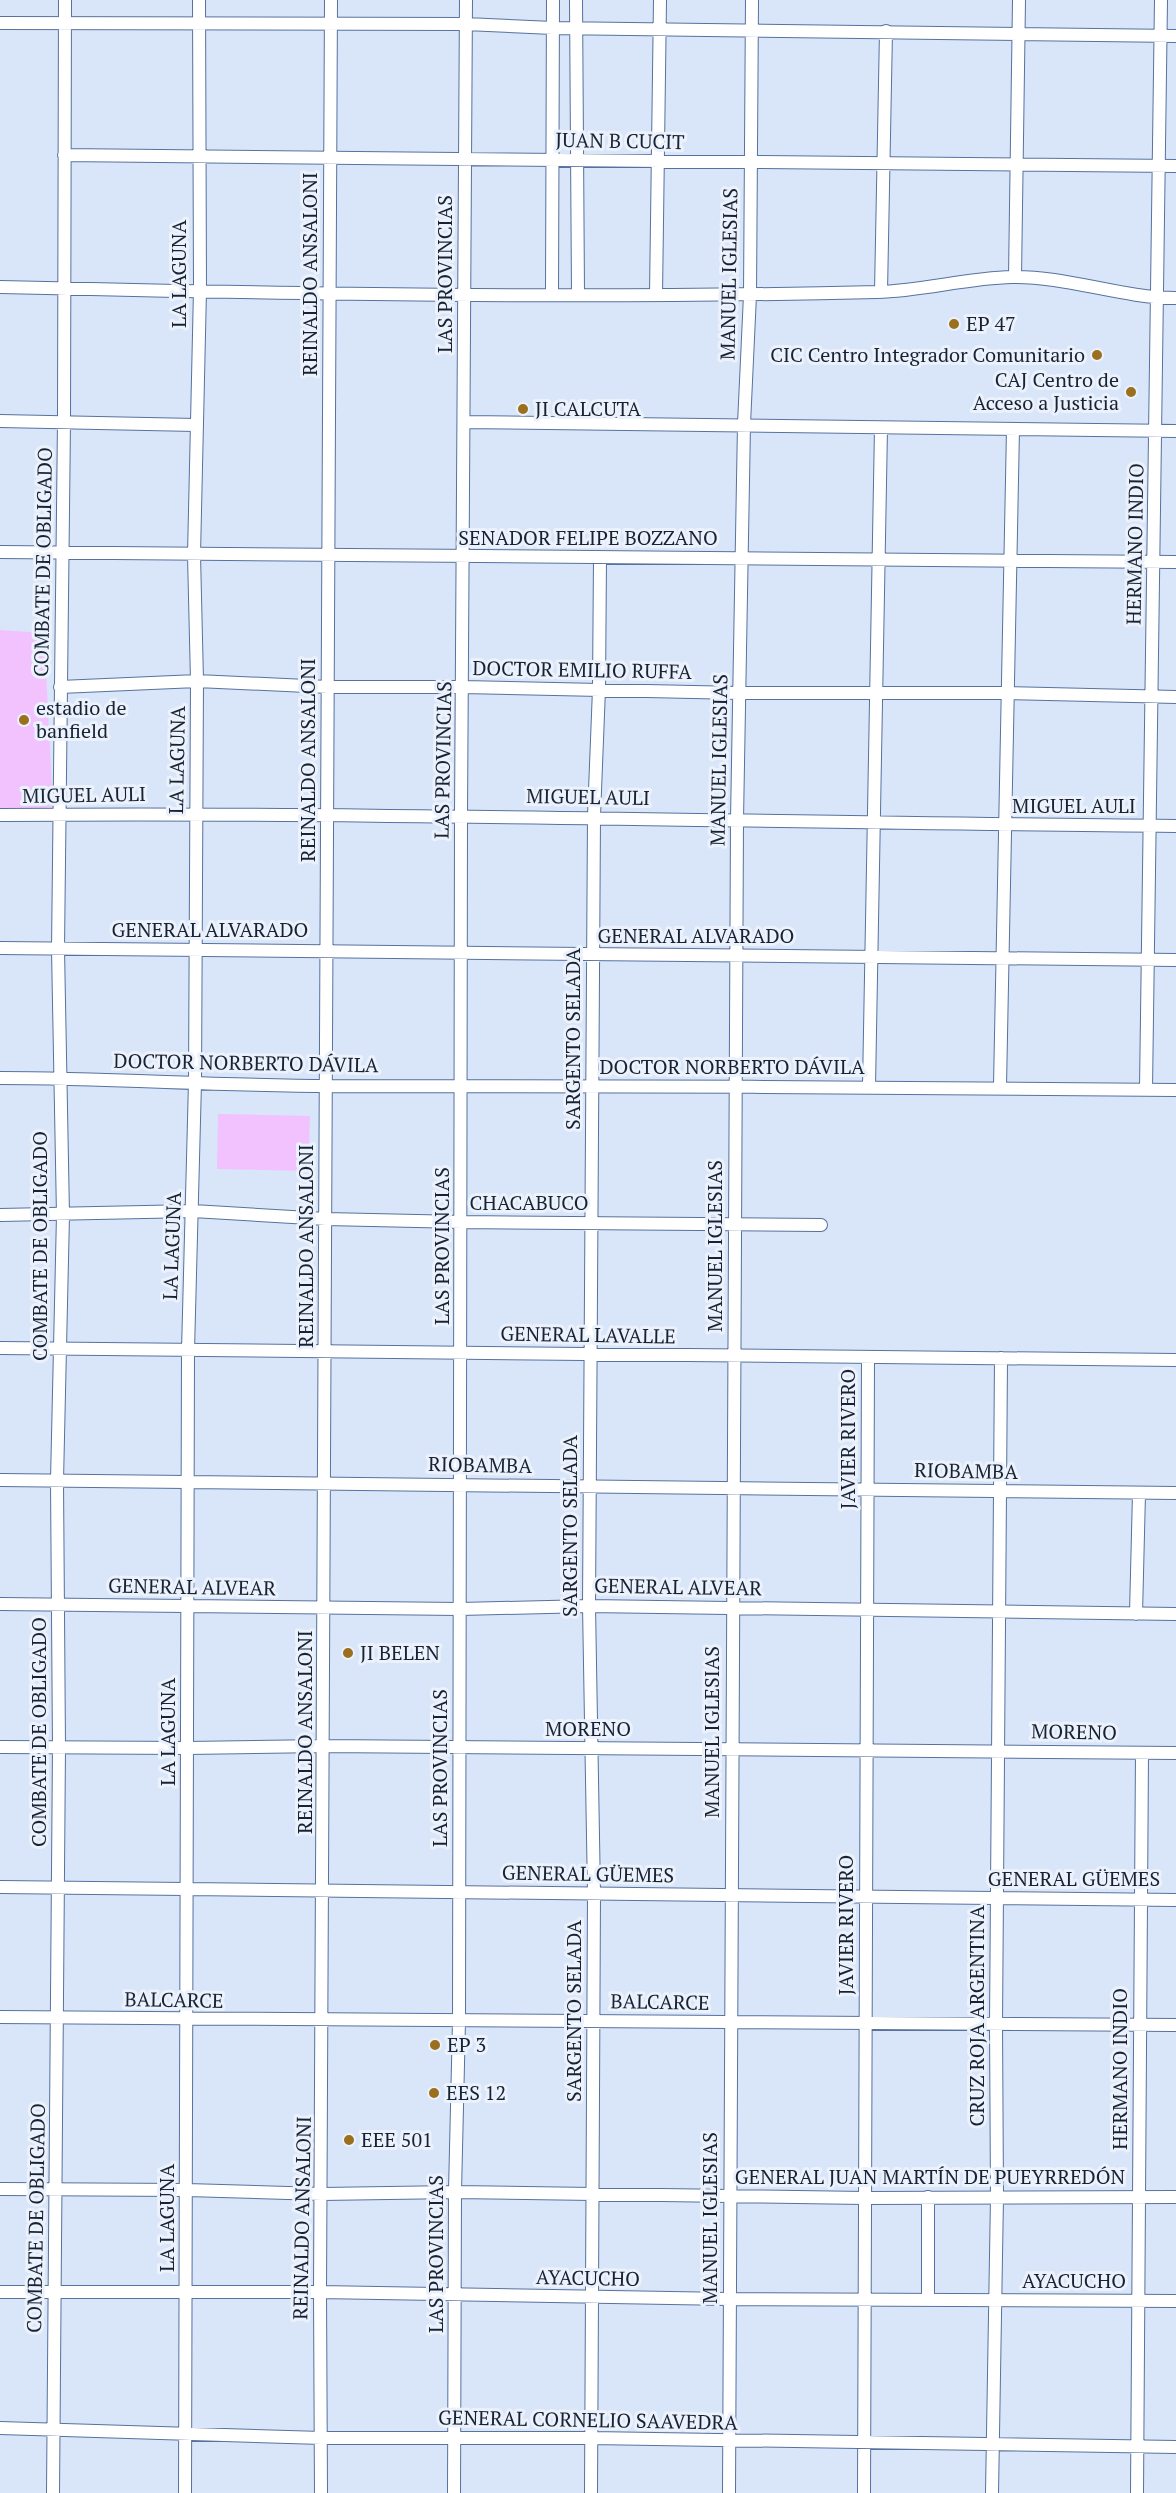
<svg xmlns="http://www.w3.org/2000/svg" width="1176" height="2493" font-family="'PT Serif',serif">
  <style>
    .green { fill: #f1c2fe }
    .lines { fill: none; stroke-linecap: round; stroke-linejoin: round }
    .minor-casing { stroke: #57729d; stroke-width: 14 }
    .minor { stroke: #fff; stroke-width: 12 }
    .poi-dot { fill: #9a6f1e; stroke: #ecf2fc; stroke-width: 2 }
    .labels { text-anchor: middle; stroke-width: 6; stroke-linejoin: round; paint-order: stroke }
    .street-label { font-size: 20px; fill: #172234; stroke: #ecf2fc }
    .poi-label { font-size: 20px; fill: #172234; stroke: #ecf2fc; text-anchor: start }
  </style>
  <rect width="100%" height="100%" fill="#d9e5f9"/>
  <!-- green -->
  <path class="green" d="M0 630 44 633 53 807 0 811Z
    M218 1114 310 1116 308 1171 217 1169Z"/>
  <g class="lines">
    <defs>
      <path id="minor" d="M576 0 578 294
        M0 23 466 24 553 28 1176 36
        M64 155 1176 166
        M1015 277 1019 0
        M0 287C292 294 585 299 877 292 922 291 966 278 1012 277 1067 276 1121 298 1176 298
        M881 292 886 31
        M552 294 553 0
        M656 295 660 0
        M0 421 196 425
        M464 422 1176 431
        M0 552 1176 562
        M60 687 197 681 328 687H463L739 693H1008L1176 697
        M0 815C392 812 784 823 1176 826
        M0 948 1176 960
        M0 1078C110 1078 221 1086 331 1086 613 1087 894 1086 1176 1090
        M869 1086 881 428
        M1000 1086 1013 429
        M1146 1089 1161 0
        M0 1215 193 1211 326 1219 462 1222 821 1225
        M0 1348 1176 1360
        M0 1480 1176 1493
        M0 1604 460 1609 589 1606 1176 1614
        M1136 1614 1139 1493
        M0 1747 187 1748 324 1746 1176 1753
        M0 1887 1176 1900
        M0 2017 1176 2025
        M0 2189 187 2190 322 2194 455 2192 865 2198 1176 2197
        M928 2197V2300
        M0 2292H320L729 2299 1176 2301
        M0 2428 322 2438H592L1176 2447
        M53 2493 59 1747 57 1481 63 1215 58 949 64 422 65 0
        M185 2493 188 1351 195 1082 197 681 194 555 200 290 199 0
        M321 2493 320 2292 331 0
        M454 2493 455 2192 459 2021 461 815 466 0
        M591 2493 594 1894 589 1606 594 816 599 689 600 558
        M729 2493 737 820 744 424 750 295 752 0
        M864 2493 868 1357
        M992 2493 997 2197 996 2024 1001 1358
        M1137 2493 1142 1753"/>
    </defs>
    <!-- minor casing -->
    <use href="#minor" class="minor-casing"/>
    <!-- minor -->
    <use href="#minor" class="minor"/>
  </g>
  <!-- markers -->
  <g class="poi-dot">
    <circle cx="954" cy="324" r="6"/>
    <circle cx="1097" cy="355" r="6"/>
    <circle cx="1131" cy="392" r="6"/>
    <circle cx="523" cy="409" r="6"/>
    <circle cx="24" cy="720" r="6"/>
    <circle cx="348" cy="1653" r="6"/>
    <circle cx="435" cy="2045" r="6"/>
    <circle cx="434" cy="2093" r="6"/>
    <circle cx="349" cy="2140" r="6"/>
  </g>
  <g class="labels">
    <!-- street labels -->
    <g class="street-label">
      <text transform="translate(620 141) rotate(1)" y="7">JUAN B CUCIT</text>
      <text transform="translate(179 274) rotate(-90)" y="7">LA LAGUNA</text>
      <text transform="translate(310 274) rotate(-90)" y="7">REINALDO ANSALONI</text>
      <text transform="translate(445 274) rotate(-90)" y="7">LAS PROVINCIAS</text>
      <text transform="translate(729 274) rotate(-89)" y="7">MANUEL IGLESIAS</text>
      <text x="588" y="545">SENADOR FELIPE BOZZANO</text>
      <text transform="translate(1135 544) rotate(-89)" y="7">HERMANO INDIO</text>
      <text transform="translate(43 562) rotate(-89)" y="7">COMBATE DE OBLIGADO</text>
      <text transform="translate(582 670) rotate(1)" y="7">DOCTOR EMILIO RUFFA</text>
      <text transform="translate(177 760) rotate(-89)" y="7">LA LAGUNA</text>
      <text transform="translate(308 760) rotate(-90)" y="7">REINALDO ANSALONI</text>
      <text transform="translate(443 760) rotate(-89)" y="7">LAS PROVINCIAS</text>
      <text transform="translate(719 760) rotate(-89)" y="7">MANUEL IGLESIAS</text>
      <text transform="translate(84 795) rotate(-1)" y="7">MIGUEL AULI</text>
      <text transform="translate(588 797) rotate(1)" y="7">MIGUEL AULI</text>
      <text x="1074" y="813">MIGUEL AULI</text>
      <text x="210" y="937">GENERAL ALVARADO</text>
      <text x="696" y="943">GENERAL ALVARADO</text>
      <text transform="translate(573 1039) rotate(-90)" y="7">SARGENTO SELADA</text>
      <text transform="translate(246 1063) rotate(1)" y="7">DOCTOR NORBERTO DÁVILA</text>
      <text x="732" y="1074">DOCTOR NORBERTO DÁVILA</text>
      <text x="529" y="1210">CHACABUCO</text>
      <text transform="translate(40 1246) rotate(-90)" y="7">COMBATE DE OBLIGADO</text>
      <text transform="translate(172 1246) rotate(-88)" y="7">LA LAGUNA</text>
      <text transform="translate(306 1246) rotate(-90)" y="7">REINALDO ANSALONI</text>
      <text transform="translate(442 1246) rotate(-90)" y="7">LAS PROVINCIAS</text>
      <text transform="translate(715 1246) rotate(-90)" y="7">MANUEL IGLESIAS</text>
      <text transform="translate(588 1335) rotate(1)" y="7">GENERAL LAVALLE</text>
      <text transform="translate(848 1439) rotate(-90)" y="7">JAVIER RIVERO</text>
      <text transform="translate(480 1465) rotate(1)" y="7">RIOBAMBA</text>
      <text transform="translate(966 1471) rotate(1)" y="7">RIOBAMBA</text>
      <text transform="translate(570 1526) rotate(-90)" y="7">SARGENTO SELADA</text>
      <text transform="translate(192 1587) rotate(1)" y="7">GENERAL ALVEAR</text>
      <text transform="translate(678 1587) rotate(1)" y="7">GENERAL ALVEAR</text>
      <text x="588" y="1736">MORENO</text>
      <text transform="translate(39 1732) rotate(-90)" y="7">COMBATE DE OBLIGADO</text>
      <text transform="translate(168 1732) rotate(-90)" y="7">LA LAGUNA</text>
      <text transform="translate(305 1732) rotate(-90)" y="7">REINALDO ANSALONI</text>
      <text transform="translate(712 1732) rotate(-90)" y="7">MANUEL IGLESIAS</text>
      <text transform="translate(1074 1732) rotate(1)" y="7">MORENO</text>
      <text transform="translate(440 1768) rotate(-90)" y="7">LAS PROVINCIAS</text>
      <text transform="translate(588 1874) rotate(1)" y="7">GENERAL GÜEMES</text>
      <text x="1074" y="1886">GENERAL GÜEMES</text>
      <text transform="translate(846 1925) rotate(-90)" y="7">JAVIER RIVERO</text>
      <text transform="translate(174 2000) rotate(1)" y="7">BALCARCE</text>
      <text transform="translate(660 2002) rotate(1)" y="7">BALCARCE</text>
      <text transform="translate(574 2011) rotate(-90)" y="7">SARGENTO SELADA</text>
      <text transform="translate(977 2016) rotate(-90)" y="7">CRUZ ROJA ARGENTINA</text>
      <text transform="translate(1120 2069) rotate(-90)" y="7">HERMANO INDIO</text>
      <text x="930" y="2184">GENERAL JUAN MARTÍN DE PUEYRREDÓN</text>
      <text transform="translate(36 2218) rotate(-89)" y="7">COMBATE DE OBLIGADO</text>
      <text transform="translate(167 2218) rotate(-90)" y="7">LA LAGUNA</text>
      <text transform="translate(302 2218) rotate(-89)" y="7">REINALDO ANSALONI</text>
      <text transform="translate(710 2218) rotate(-90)" y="7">MANUEL IGLESIAS</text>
      <text transform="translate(436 2254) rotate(-90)" y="7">LAS PROVINCIAS</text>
      <text transform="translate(588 2278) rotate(1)" y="7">AYACUCHO</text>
      <text x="1074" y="2288">AYACUCHO</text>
      <text transform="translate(588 2420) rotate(1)" y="7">GENERAL CORNELIO SAAVEDRA</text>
    </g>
    <!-- poi labels -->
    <g class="poi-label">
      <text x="966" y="331">EP 47</text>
      <text x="1085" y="362" text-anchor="end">CIC Centro Integrador Comunitario</text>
      <text x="1119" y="387" text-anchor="end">CAJ Centro de<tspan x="1119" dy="23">Acceso a Justicia</tspan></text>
      <text x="535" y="416">JI CALCUTA</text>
      <text x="36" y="715">estadio de<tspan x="36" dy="23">banfield</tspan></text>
      <text x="360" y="1660">JI BELEN</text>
      <text x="447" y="2052">EP 3</text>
      <text x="446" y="2100">EES 12</text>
      <text x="361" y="2147">EEE 501</text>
    </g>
  </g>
</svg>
